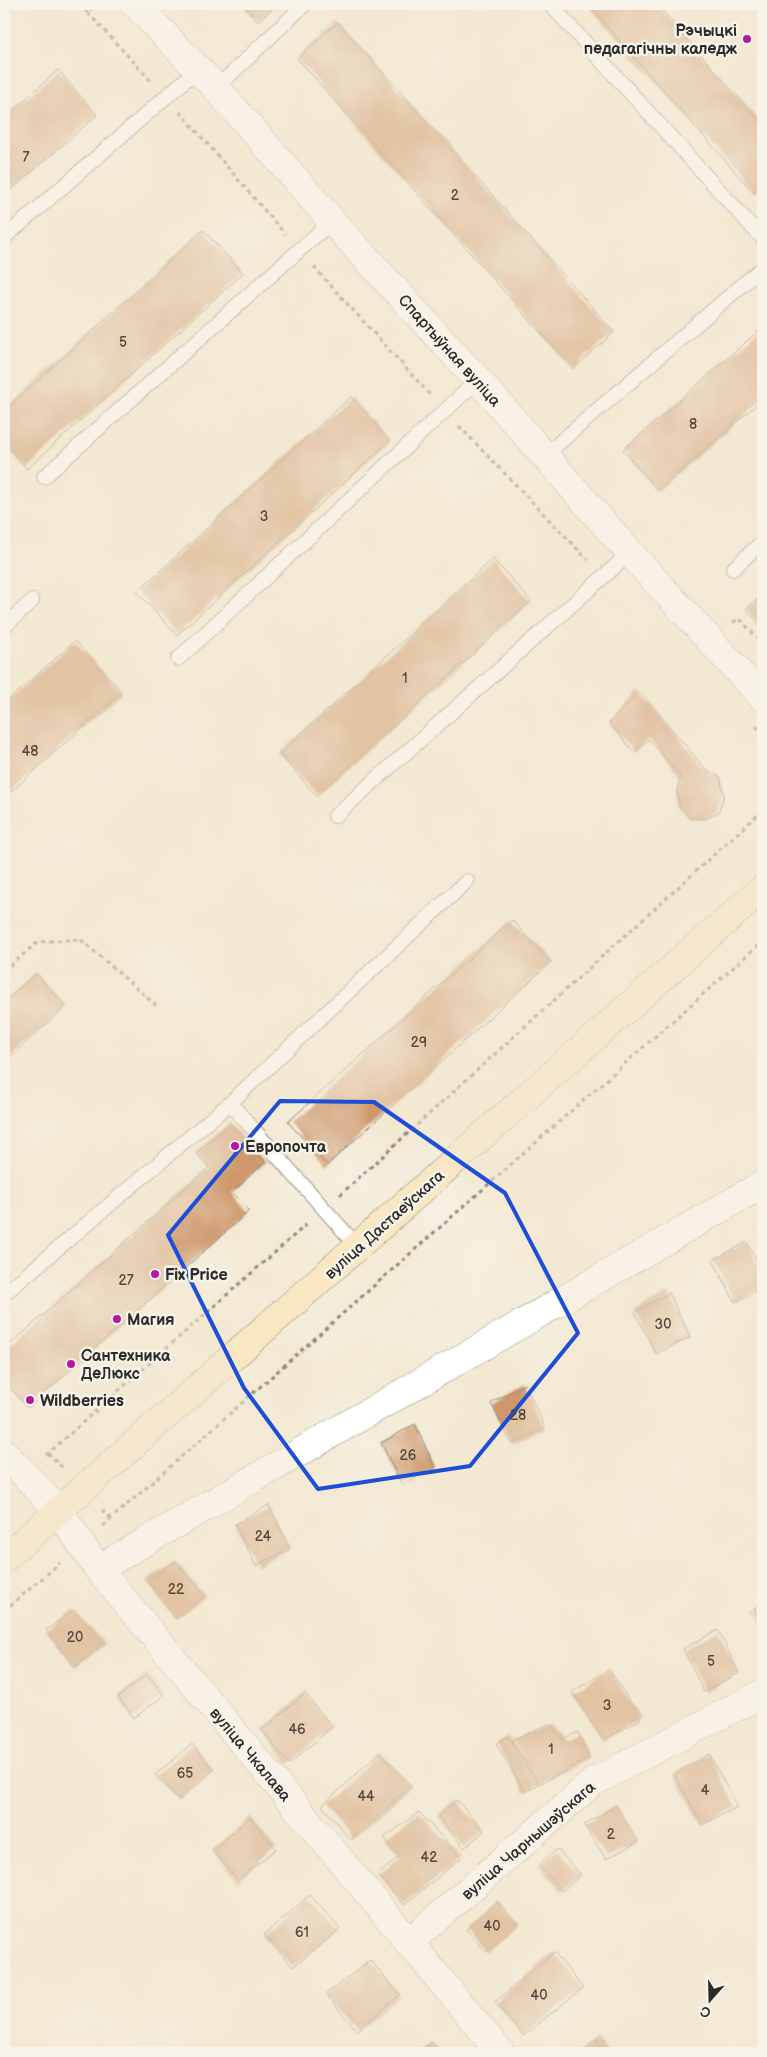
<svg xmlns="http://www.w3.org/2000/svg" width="767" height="2057" font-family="'Balsamiq Sans',sans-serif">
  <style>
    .building { fill: #ce986c }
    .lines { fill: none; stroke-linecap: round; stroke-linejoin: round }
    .lane-casing { stroke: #8f8a7e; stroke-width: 16 }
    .street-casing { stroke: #8f8a7e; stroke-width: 29 }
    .secondary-casing { stroke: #8f8a7e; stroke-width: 29 }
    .path { stroke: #8f8a7e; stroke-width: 3; stroke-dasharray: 4 4; stroke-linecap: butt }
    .lane { stroke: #fff; stroke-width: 14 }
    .street { stroke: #fff; stroke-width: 28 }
    .secondary { stroke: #f9e7c3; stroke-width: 28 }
    .marked { fill: none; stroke: #1d4ed8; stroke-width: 4; stroke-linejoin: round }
    .poi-dot { fill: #b5179e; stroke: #f7f3e8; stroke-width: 2 }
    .labels { text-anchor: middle; stroke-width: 5; stroke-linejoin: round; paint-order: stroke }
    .number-label { font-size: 14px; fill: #54463b }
    .poi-label { font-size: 16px; font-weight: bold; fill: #2b2b2b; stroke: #f7f3e8; text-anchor: start }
    .street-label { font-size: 16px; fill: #2b2b2b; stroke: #f7f3e8 }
  </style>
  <rect width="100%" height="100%" fill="#f7f3e8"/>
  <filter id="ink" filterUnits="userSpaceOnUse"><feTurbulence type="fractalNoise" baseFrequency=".02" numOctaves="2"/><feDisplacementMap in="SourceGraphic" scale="10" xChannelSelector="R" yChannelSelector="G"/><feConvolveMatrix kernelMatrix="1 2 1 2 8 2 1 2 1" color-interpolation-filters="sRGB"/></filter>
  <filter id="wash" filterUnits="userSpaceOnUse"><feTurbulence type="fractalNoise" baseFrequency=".0096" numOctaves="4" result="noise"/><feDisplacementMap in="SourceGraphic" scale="20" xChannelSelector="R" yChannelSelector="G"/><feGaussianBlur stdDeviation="1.12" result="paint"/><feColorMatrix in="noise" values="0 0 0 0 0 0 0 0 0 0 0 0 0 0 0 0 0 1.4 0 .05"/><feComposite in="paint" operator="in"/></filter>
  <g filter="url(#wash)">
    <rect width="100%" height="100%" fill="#f3e8d2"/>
    <g id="blocks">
      <!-- building -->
      <path class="building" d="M242 4H277L258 22Z
        M587 4H656L763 125V185L754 193Z
        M338 22 614 332 573 369 297 58Z
        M58 70 97 115 4 196V118Z
        M203 230 243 273 27 469 4 443V411Z
        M763 327V399L658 491 623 450Z
        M351 397 390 441 177 635 137 592Z
        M493 559 531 601 317 796 279 754Z
        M763 594V628L746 609Z
        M75 641 122 692 4 798V704Z
        M640 691 705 769 720 777 724 795 719 812 706 819 690 818 679 806 677 790 680 776 649 739 634 752 609 723Z
        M512 920 551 962 327 1165 288 1122Z
        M36 973 66 1006 4 1063V1002Z
        M230 1123 265 1162 232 1192 249 1211 28 1408 4 1381V1350L209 1167 196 1153Z
        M747 1242 763 1276V1288L735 1302 713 1260Z
        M669 1293 690 1337 656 1354 635 1312Z
        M525 1384 545 1428 512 1444 491 1403Z
        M415 1424 435 1468 402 1485 381 1443Z
        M269 1505 290 1549 256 1566 235 1524Z
        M175 1561 205 1596 176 1619 147 1581Z
        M763 1604V1625L754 1609Z
        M74 1610 105 1644 75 1667 46 1630Z
        M718 1630 739 1673 704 1692 683 1649Z
        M609 1669 641 1719 603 1740 572 1692Z
        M147 1674 164 1695 134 1718 118 1697Z
        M305 1693 332 1727 289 1764 262 1730Z
        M549 1724 563 1739 578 1732 589 1758 539 1784 512 1740Z
        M508 1736 537 1785 525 1792 496 1744Z
        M192 1744 214 1770 179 1800 155 1775Z
        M380 1752 411 1786 351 1840 322 1806Z
        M709 1754 737 1807 702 1825 674 1774Z
        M457 1800 484 1831 464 1848 438 1816Z
        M616 1805 638 1842 606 1859 584 1825Z
        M419 1812 461 1858 404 1905 378 1875 400 1856 384 1838Z
        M250 1817 276 1849 238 1880 212 1850Z
        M557 1849 581 1875 562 1891 539 1865Z
        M310 1895 340 1929 293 1967 264 1935Z
        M497 1901 518 1924 486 1952 466 1929Z
        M554 1952 583 1988 523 2036 495 2002Z
        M370 1960 400 1995 357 2031 326 1994Z
        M596 2039 608 2053H580Z
        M431 2042 441 2053H417Z"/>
    </g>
  </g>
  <g filter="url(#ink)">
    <use href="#blocks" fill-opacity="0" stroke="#8f8a7e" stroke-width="1"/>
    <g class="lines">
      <defs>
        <path id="lane" d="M550 4 763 239
          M216 88 305 4
          M4 238 197 70
          M544 456 763 267
          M44 477 332 221
          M733 569 763 541
          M4 627 32 601
          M178 659 478 380
          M335 816 630 553
          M358 1247 230 1103 467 881
          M4 1294 230 1103"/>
        <path id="street" d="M135 4 216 88 332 221 478 380 630 553 763 698
          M4 1453 58 1510 98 1569 501 2053
          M98 1569 763 1184
          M408 1943 593 1782 763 1693"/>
        <path id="secondary" d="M4 1559 763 888"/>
      </defs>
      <!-- lane casing -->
      <use href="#lane" class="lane-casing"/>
      <!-- street casing -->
      <use href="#street" class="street-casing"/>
      <!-- secondary casing -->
      <use href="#secondary" class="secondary-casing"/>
      <!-- path -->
      <path class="path" d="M79 4 88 13 96 4
        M88 13 152 82
        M180 112 285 234
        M314 267 431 396
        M459 426 588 560
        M733 622 740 619 763 644
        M756 726 763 734
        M4 971 38 942 80 939 158 1007
        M340 1195 763 810
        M48 1453 64 1469
        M46 1455 307 1224
        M102 1510 111 1519
        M103 1526 763 941
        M4 1611 60 1563"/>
      <!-- lane -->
      <use href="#lane" class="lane"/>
      <!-- street -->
      <use href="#street" class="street"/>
      <!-- secondary -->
      <use href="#secondary" class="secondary"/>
    </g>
  </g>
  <!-- marked area -->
  <path d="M0 0H767V2057H0ZM280 1101 374 1102 505 1193 578 1333 470 1466 318 1489 244 1388 168 1235Z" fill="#f3e8d2" fill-opacity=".55" fill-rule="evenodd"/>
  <path class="marked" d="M280 1101 374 1102 505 1193 578 1333 470 1466 318 1489 244 1388 168 1235Z"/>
  <!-- markers -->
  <g class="poi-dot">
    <circle cx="747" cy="39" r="5"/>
    <circle cx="235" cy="1146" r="5"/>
    <circle cx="155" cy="1274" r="5"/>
    <circle cx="117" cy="1319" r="5"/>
    <circle cx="71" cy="1364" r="5"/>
    <circle cx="30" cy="1400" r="5"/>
  </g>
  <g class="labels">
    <!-- number labels -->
    <g class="number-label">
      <text x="26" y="162">7</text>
      <text x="455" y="200">2</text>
      <text x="123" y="347">5</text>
      <text x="693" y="429">8</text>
      <text x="264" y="521">3</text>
      <text x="405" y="683">1</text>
      <text x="30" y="756">48</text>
      <text x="419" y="1047">29</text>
      <text x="126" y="1285">27</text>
      <text x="663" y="1329">30</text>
      <text x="518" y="1420">28</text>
      <text x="408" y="1460">26</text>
      <text x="263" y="1541">24</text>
      <text x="176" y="1594">22</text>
      <text x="75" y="1642">20</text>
      <text x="711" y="1666">5</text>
      <text x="607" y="1710">3</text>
      <text x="297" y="1734">46</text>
      <text x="551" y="1754">1</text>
      <text x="185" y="1778">65</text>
      <text x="705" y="1795">4</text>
      <text x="366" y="1801">44</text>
      <text x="611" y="1839">2</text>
      <text x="429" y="1862">42</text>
      <text x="492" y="1931">40</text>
      <text x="302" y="1937">61</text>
      <text x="539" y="2000">40</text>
    </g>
    <!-- poi labels -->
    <g class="poi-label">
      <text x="737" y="36" text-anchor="end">Рэчыцкі<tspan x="737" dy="18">педагагічны каледж</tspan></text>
      <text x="245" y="1152">Европочта</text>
      <text x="165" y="1280">Fix Price</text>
      <text x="127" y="1325">Магия</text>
      <text x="81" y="1361">Сантехника<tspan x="81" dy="18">ДеЛюкс</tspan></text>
      <text x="40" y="1406">Wildberries</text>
    </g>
    <!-- street labels -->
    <g class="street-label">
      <text transform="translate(450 350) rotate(48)" y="6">Спартыўная вуліца</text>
      <text transform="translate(384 1224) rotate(-42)" y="6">вуліца Дастаеўскага</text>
      <text transform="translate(251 1754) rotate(50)" y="6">вуліца Чкалава</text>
      <text transform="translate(528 1840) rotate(-41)" y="6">вуліца Чарнышэўскага</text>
    </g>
  </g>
  <!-- margin -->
  <rect width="767" height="2057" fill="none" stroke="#f7f3e8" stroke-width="20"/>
  <!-- north arrow -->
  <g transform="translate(710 2000) rotate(200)" stroke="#f7f3e8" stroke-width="4" paint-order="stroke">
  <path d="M0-4L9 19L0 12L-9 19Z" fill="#2b2b2b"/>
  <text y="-8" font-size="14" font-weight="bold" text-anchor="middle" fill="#2b2b2b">С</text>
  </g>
</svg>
